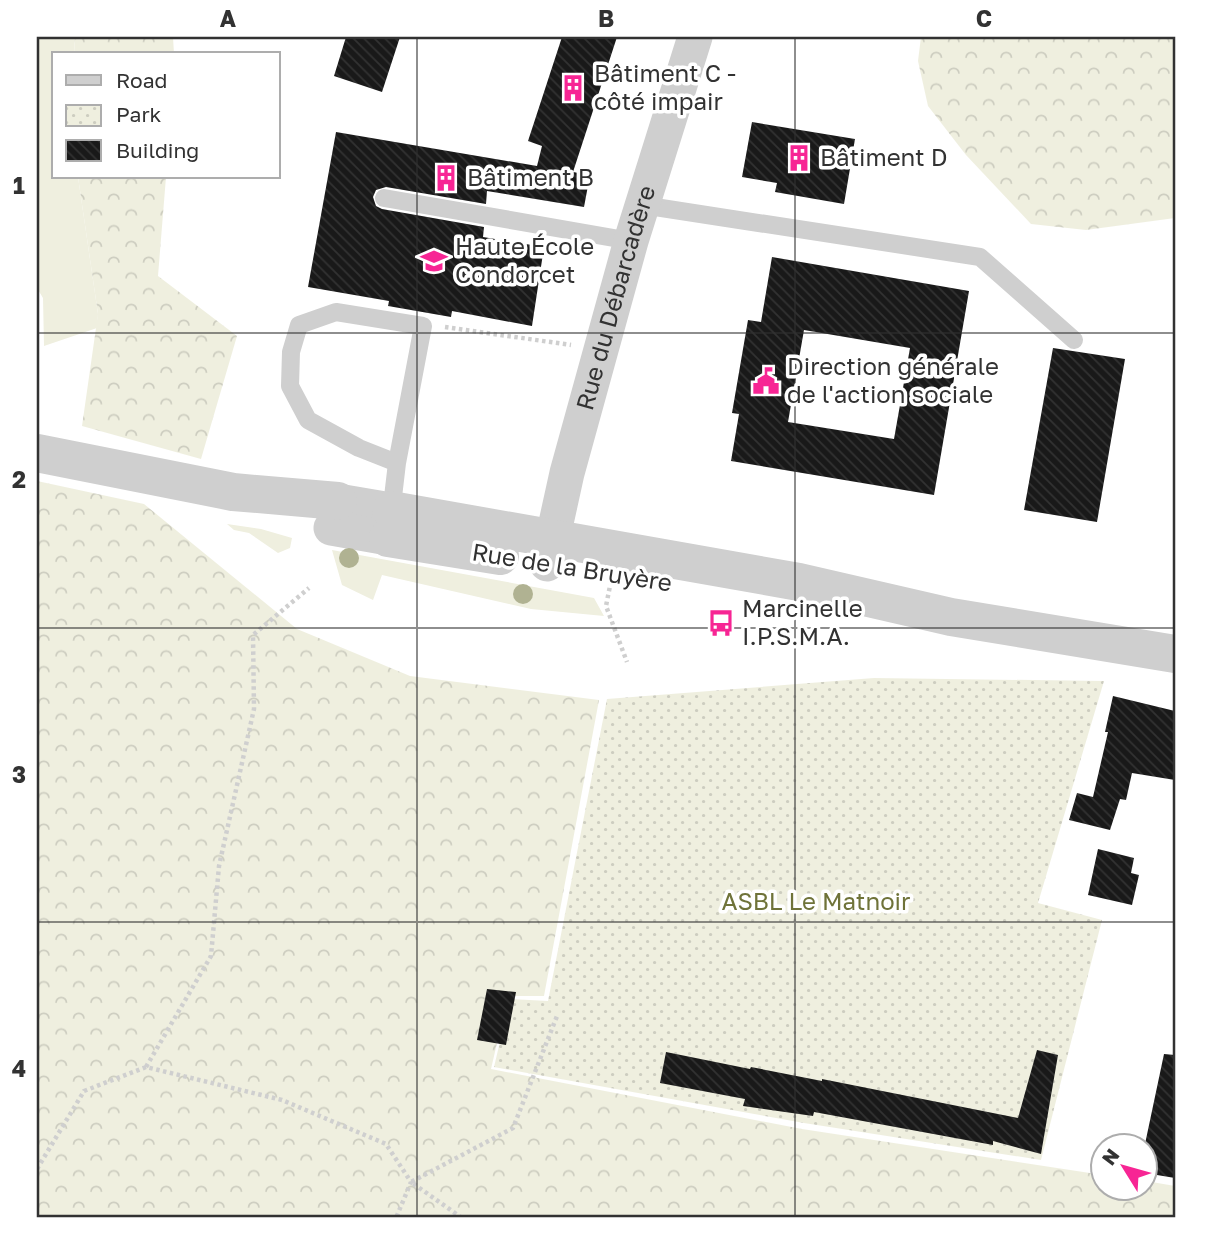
<svg xmlns="http://www.w3.org/2000/svg" width="1212" height="1255" font-family="'Golos Text',sans-serif">
  <style>
    .green { fill: #efefdf }
    .forest { fill: url(#forest-crowns) }
    .park { fill: url(#park-dots) }
    .building { fill: url(#building-back-hatch); fill-rule: evenodd }
    .lines { fill: none; stroke-linecap: round; stroke-linejoin: round }
    .path { stroke: #cfcfcf; stroke-width: 4.5; stroke-dasharray: 3.5 3.5; stroke-linecap: butt }
    .service { stroke: #cfcfcf; stroke-width: 18 }
    .minor { stroke: #cfcfcf; stroke-width: 35 }
    .tertiary { stroke: #cfcfcf; stroke-width: 38 }
    .tree { fill: #b0b292 }
    .grid { fill: none; stroke: #323232; stroke-width: 2; stroke-opacity: 0.55 }
    .labels { text-anchor: middle; stroke-width: 7; stroke-linejoin: round; paint-order: stroke }
    .poi-label { font-size: 24px; fill: #323232; stroke: #fff; text-anchor: start }
    .street-label { font-size: 24px; fill: #323232; stroke: #fff }
    .park-label { font-size: 24px; fill: #6f7339; stroke: #fff }
    .neatline { fill: none; stroke: #323232; stroke-width: 2.5 }
    .grid-label { font-size: 23px; text-anchor: middle; font-weight: bold; fill: #323232 }
  </style>
  <defs>
    <pattern id="forest-crowns" width="20" height="18" patternUnits="userSpaceOnUse" patternTransform="scale(1.75)"><rect width="20" height="18" fill="#efefdf"/><path d="M2 6a3 3 0 1 1 6 0M12 15a3 3 0 1 1 6 0" fill="none" stroke="#cdcdc0"/></pattern>
    <pattern id="park-dots" width="8" height="8" patternUnits="userSpaceOnUse" patternTransform="scale(1.75)"><rect width="8" height="8" fill="#efefdf"/><path d="M2 2h.1M6 6h.1" fill="none" stroke="#cdcdc0" stroke-width="1.8" stroke-linecap="round"/></pattern>
    <pattern id="building-back-hatch" width="6" height="6" patternUnits="userSpaceOnUse" patternTransform="scale(1.75)"><rect width="6" height="6" fill="#191919"/><path d="M-1 5l2 2M0 0l6 6M5-1l2 2" fill="none" stroke="#323232"/></pattern>
  </defs>
  <rect width="100%" height="100%" fill="#fff"/>
  <!-- green -->
  <path class="green" d="M37 37H75L74 54H54V177H78L98 314 97 328 44 346 43 298 37 288Z
    M227 524 261 529 292 538 290 548 278 553 249 533 234 530Z
    M332 550 594 598 604 616 531 609 382 575 373 600 342 585Z"/>
  <!-- forest -->
  <path class="forest" d="M75 37H173L174 54H74Z
    M921 37H1175V218L1086 230 1031 224 966 155 928 106 918 61Z
    M78 177H166L158 276 237 336 201 459 82 426 98 314Z
    M37 481 144 504 297 629 410 676 599 700 544 996H508L491 1069 802 1129 1103 1175 1104 1188H1146V1181L1175 1186V1218H37Z"/>
  <!-- park -->
  <path class="park" d="M874 678 1104 681 1038 903 1102 920 1041 1160 804 1123 494 1067 510 999 548 1001 607 699Z"/>
  <!-- building -->
  <path class="building" d="M346 37H400L382 92 334 76Z
    M562 37H617L573 172 590 175 584 207 487 191 486 204 386 187 376 190 373 197 376 206 382 209 484 227 483 237 544 247 532 326 452 311 451 317 388 306 389 301 308 287 336 132 537 166 542 146 528 141Z
    M752 122 855 139 844 204 775 192 777 183 742 177Z
    M772 257 969 291 934 495 731 461 739 414 732 413 748 320 761 322ZM804 330 910 348 894 439 788 422Z
    M1053 348 1125 359 1097 522 1024 510Z
    M1113 696 1175 711V780L1132 773 1126 800 1120 799 1110 830 1069 820 1077 793 1093 797 1108 732H1105Z
    M1098 849 1134 858 1131 873 1139 875 1132 905 1088 895Z
    M487 989 516 992 506 1045 477 1040Z
    M1037 1050 1058 1055 1041 1154 993 1141V1145L814 1112 813 1116 743 1106 745 1099 660 1083 666 1052 750 1069 751 1067 822 1081V1079L1018 1118Z
    M1164 1054 1175 1055V1178L1145 1173V1144Z"/>
  <g class="lines">
    <!-- path -->
    <path class="path" d="M445 327 571 345
      M611 581 606 606 627 662
      M146 1067 211 956 219 866 254 709 253 635 309 588
      M37 1169 84 1091 146 1067 282 1100 386 1144 411 1182 396 1218
      M462 1218 411 1182 513 1128 557 1016"/>
    <!-- service -->
    <path class="service" d="M384 198 631 241
      M642 205 980 257 1074 340
      M391 514 397 463 423 326 336 312 299 325 291 352 290 386 308 420 359 448 397 463"/>
    <!-- minor -->
    <g class="minor">
      <path d="M338 501 391 510"/>
      <path d="M331 528 388 538"/>
      <path id="s1" d="M547 564 567 473 631 241 695 37"/>
    </g>
    <!-- tertiary -->
    <path class="tertiary" d="M37 453 233 492 338 501
      M391 510 799 582 951 617 1175 654
      M388 538 500 556"/>
  </g>
  <!-- trees -->
  <g class="tree">
    <circle cx="349" cy="558" r="10"/>
    <circle cx="523" cy="594" r="10"/>
  </g>
  <!-- grid -->
  <path class="grid" d="M417 37V1218M795 37V1218M37 333H1175M37 628H1175M37 922H1175"/>
  <!-- icons -->
  <defs>
    <symbol id="building-bare" viewBox="-9 -9 18 18"><path d="M-4-6H4V6H1V3H-1V6H-4ZM-2.5-4.3h1.7v1.8h-1.7ZM.8-4.3h1.7v1.8H.8ZM-2.5-1h1.7V.8h-1.7ZM.8-1h1.7V.8H.8Z" fill="#f72594" stroke="#fff" stroke-width="2.5" paint-order="stroke"/></symbol>
    <symbol id="university-bare" viewBox="-9 -9 18 18"><path d="M0-5L7-2L0 1L-7-2ZM-4 1L0 2.5L4 1V4Q0 6-4 4Z" fill="#f72594" stroke="#fff" stroke-width="2.5" paint-order="stroke"/></symbol>
    <symbol id="civic-bare" viewBox="-9 -9 18 18"><path d="M-.6-6.5H3V-4.5H.6V-3L4-1V1h2V6H-6V1h2V-1L-.6-3ZM-1.2 2.5V6h2.4V2.5Z" fill="#f72594" stroke="#fff" stroke-width="2.5" paint-order="stroke"/></symbol>
    <symbol id="bus-bare" viewBox="-9 -9 18 18"><path d="M-5-6H5V4H4V6H2V4H-2V6H-4V4H-5ZM-3.5-4V0h7V-4ZM-3.5 1.2v1.5H-2V1.2ZM2 1.2v1.5H3.5V1.2Z" fill="#f72594" stroke="#fff" stroke-width="2.5" paint-order="stroke"/></symbol>
  </defs>
  <g fill-rule="evenodd">
    <use href="#building-bare" x="554" y="69" width="38" height="38"/>
    <use href="#building-bare" x="780" y="139" width="38" height="38"/>
    <use href="#building-bare" x="427" y="159" width="38" height="38"/>
    <use href="#university-bare" x="415" y="242" width="38" height="38"/>
    <use href="#civic-bare" x="747" y="362" width="38" height="38"/>
    <use href="#bus-bare" x="702" y="604" width="38" height="38"/>
  </g>
  <g class="labels">
    <!-- poi labels -->
    <g class="poi-label">
      <text x="594" y="82">Bâtiment C -<tspan x="594" dy="28">côté impair</tspan></text>
      <text x="820" y="166">Bâtiment D</text>
      <text x="467" y="186">Bâtiment B</text>
      <text x="455" y="255">Haute École<tspan x="455" dy="28">Condorcet</tspan></text>
      <text x="787" y="375">Direction générale<tspan x="787" dy="28">de l'action sociale</tspan></text>
      <text x="742" y="617">Marcinelle<tspan x="742" dy="28">I.P.S.M.A.</tspan></text>
    </g>
    <!-- street labels -->
    <g class="street-label">
      <text dy="8" stroke="none"><textPath href="#s1" startOffset="275">Rue du Débarcadère</textPath></text>
      <text transform="translate(572 568) rotate(9)" y="8">Rue de la Bruyère</text>
    </g>
    <!-- park labels -->
    <g class="park-label">
      <text x="816" y="910">ASBL Le Matnoir</text>
    </g>
  </g>
  <!-- border -->
  <rect width="1212" height="1255" fill="none" stroke="#ffffff" stroke-width="77"/>
  <!-- legend -->
  <rect x="52" y="52" width="228" height="126" fill="#ffffff" stroke="#adadad" stroke-width="2"/>
  <rect x="66" y="75" width="35" height="10" fill="#cfcfcf" stroke="#adadad" stroke-width="2"/>
  <text x="116" y="88" font-size="21" fill="#323232">Road</text>
  <rect x="66" y="105" width="35" height="21" fill="url(#park-dots)" stroke="#adadad" stroke-width="2"/>
  <text x="116" y="122" font-size="21" fill="#323232">Park</text>
  <rect x="66" y="140" width="35" height="21" fill="url(#building-back-hatch)" stroke="#adadad" stroke-width="2"/>
  <text x="116" y="158" font-size="21" fill="#323232">Building</text>
  <!-- north arrow -->
  <g transform="translate(1124 1167) rotate(307)"><circle r="33" fill="#ffffff" stroke="#adadad" stroke-width="2"/>
  <path d="M0-5L12 26L0 18L-12 26Z" fill="#f72594"/>
  <text y="-10" font-size="19" font-weight="bold" text-anchor="middle" fill="#323232">N</text>
  </g>
  <rect x="38" y="38" width="1136" height="1178" class="neatline"/>
  <g class="grid-label">
    <text x="228" y="27">A</text>
    <text x="606" y="27">B</text>
    <text x="984" y="27">C</text>
    <text x="19" y="194">1</text>
    <text x="19" y="488">2</text>
    <text x="19" y="783">3</text>
    <text x="19" y="1077">4</text>
  </g>
</svg>
